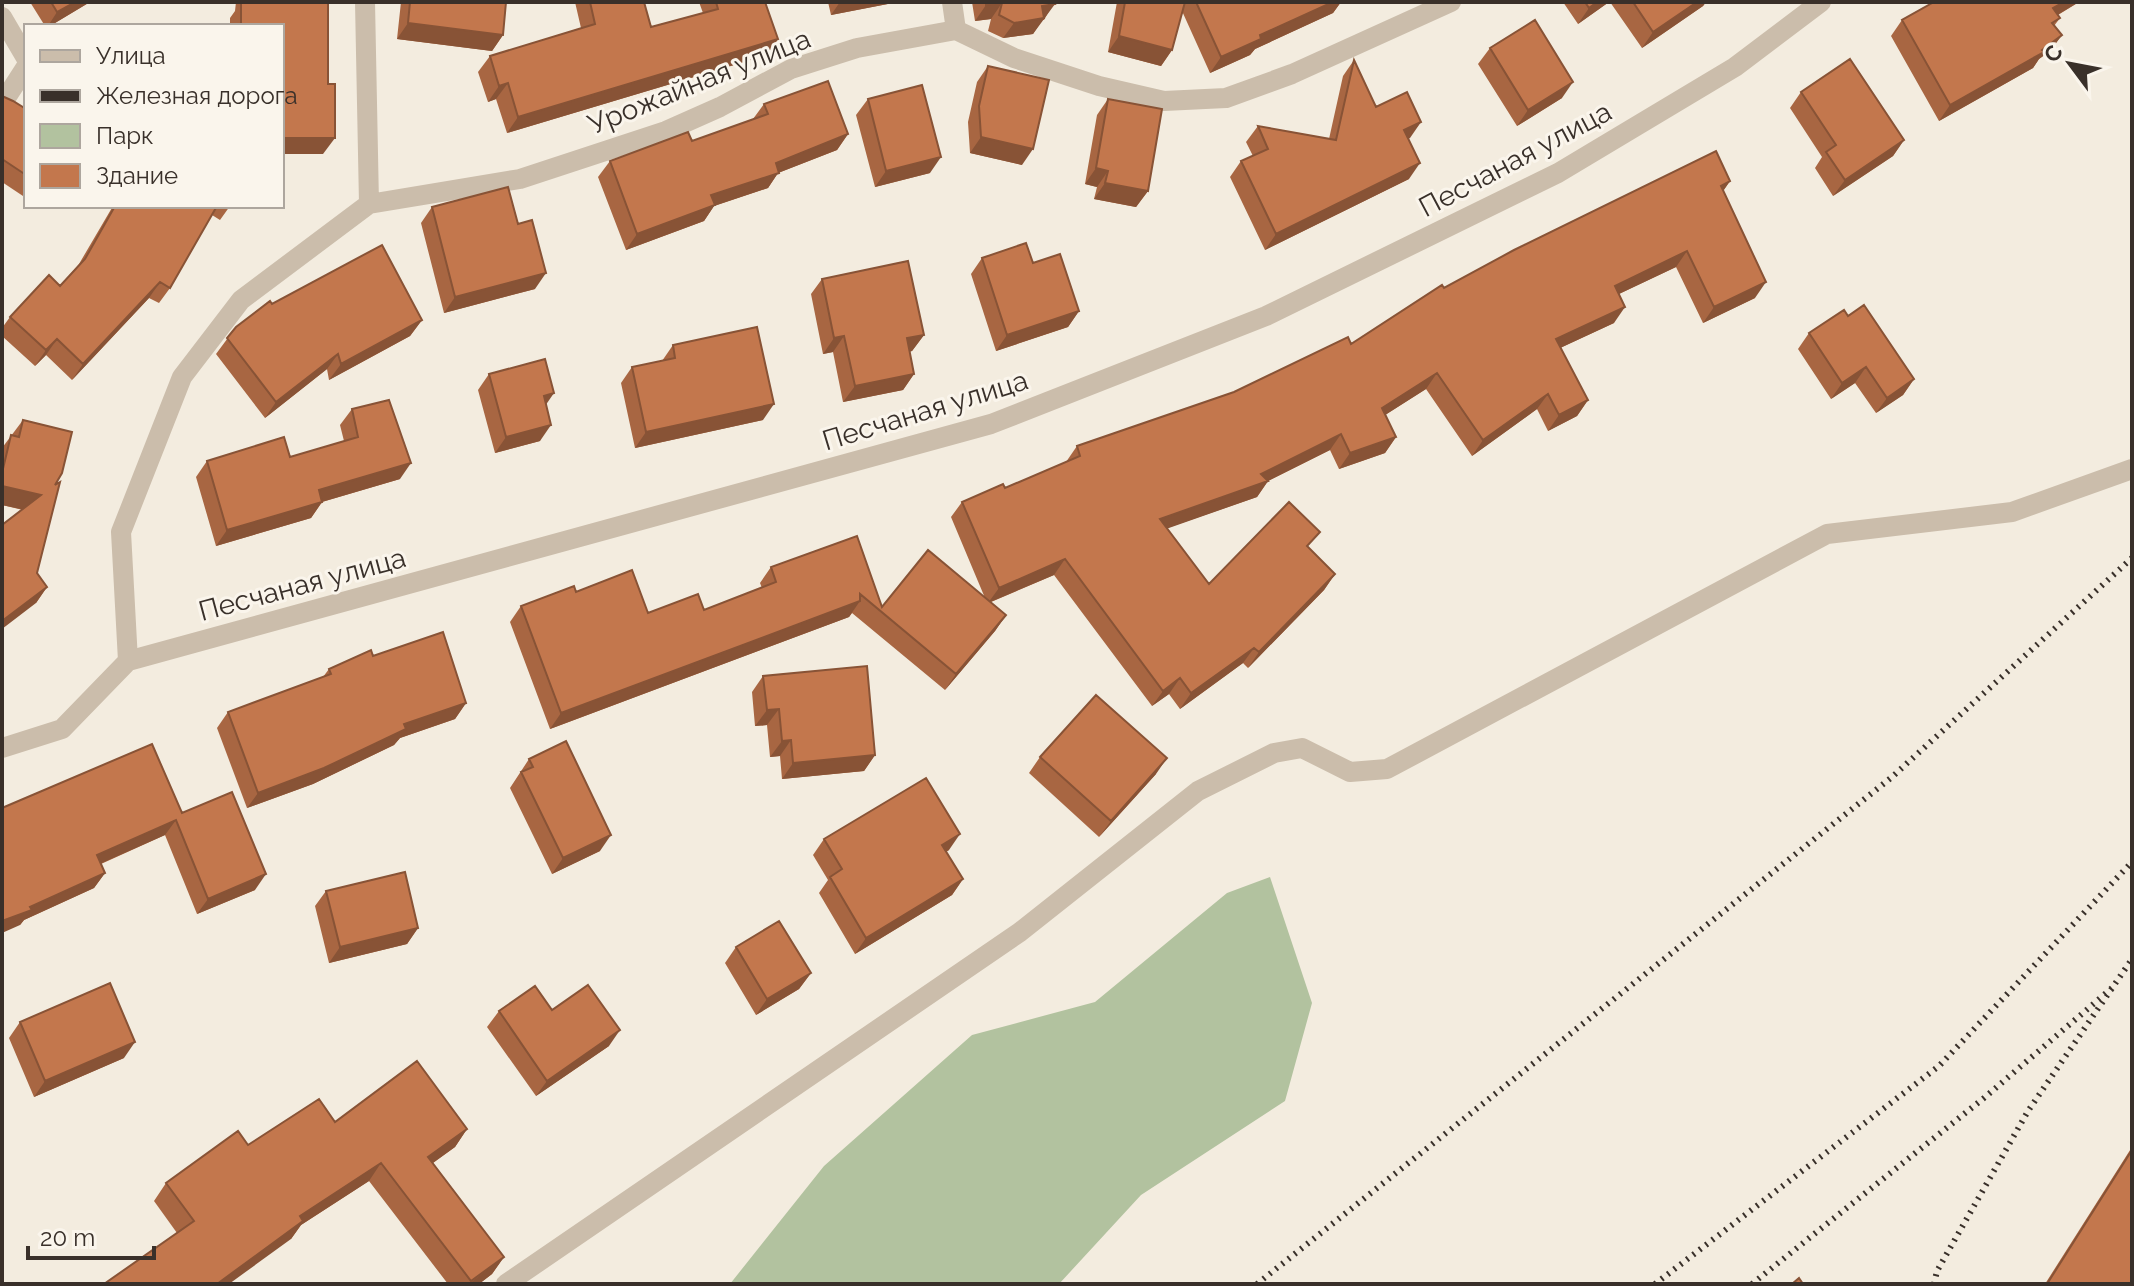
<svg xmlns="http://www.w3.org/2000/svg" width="2134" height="1286" font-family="Raleway,sans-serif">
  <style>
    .green { fill: #b2c29f }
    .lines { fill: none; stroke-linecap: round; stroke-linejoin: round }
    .minor { stroke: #cbbdab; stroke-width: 20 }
    .rail { stroke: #39302a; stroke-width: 6; stroke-dasharray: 2 6; stroke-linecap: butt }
    .wall { fill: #a86642 }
    .shaded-wall { fill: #885336 }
    .building { fill: #c3774d; stroke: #885336; stroke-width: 2 }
    .labels { text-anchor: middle; stroke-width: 6; stroke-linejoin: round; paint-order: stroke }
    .street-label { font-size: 28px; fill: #39302a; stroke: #faf5ec }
  </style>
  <rect width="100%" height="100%" fill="#f3ecdf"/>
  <!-- green -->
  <path class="green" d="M1270 877 1312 1003 1285 1101 1141 1195 1059 1284H730L824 1166 972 1035 1095 1002 1227 893Z"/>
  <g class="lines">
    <!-- minor -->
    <path class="minor" d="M952 2 956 30
      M2 17 26 58
      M2 104 26 67
      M369 204 520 179 666 131 720 107 791 69 857 48 956 30 1014 58 1099 86 1164 101 1226 98 1292 74 1451 2
      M128 661 121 532 182 377 241 300 369 204 365 2
      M2 748 62 729 128 661 991 424 1266 316 1558 173 1735 67 1821 2
      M506 1284 1020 932 1198 791 1274 753 1302 748 1350 772 1387 769 1827 534 2012 512 2132 469"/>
    <!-- rail -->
    <path class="rail" d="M1257 1284 1892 777 2132 558
      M1655 1284 1939 1066 2132 862
      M1752 1284 1984 1098 2112 988
      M1934 1284 1937 1271 2028 1111 2132 959"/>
  </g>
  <!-- wall -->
  <path class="wall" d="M30 2H90L50 26H45Z
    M236 2H328L323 154H282V26H230V18L235 11Z
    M401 2H506L503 35 492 51 397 39Z
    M575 2H644L651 27 703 13 699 2H765L778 39 767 55 507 133 496 99 488 102 478 72 490 56 581 28Z
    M828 2H898L831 15Z
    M972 2H1054L1044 20H1042L1033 34 1003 38 988 31 991 19 975 21Z
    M1117 2H1341L1333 13 1255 49 1250 55 1210 73 1182 11 1172 50 1161 66 1108 52Z
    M1563 2H1609L1578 24Z
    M1610 2H1706L1703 6 1642 48Z
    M1934 2H2079L2058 15 2060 18 2054 26 2062 35 2050 51 2039 59 2033 68 1939 121 1891 36 1902 20Z
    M1490 48 1562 98 1517 126 1478 64Z
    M1354 60 1376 107 1421 122 1408 138 1409 179 1265 250 1230 177 1241 161 1253 156 1246 142 1258 126 1329 139 1343 76Z
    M988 66 1022 165 970 153 968 122 977 82Z
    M1801 92 1904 140 1893 156 1833 196 1815 168 1822 157 1790 108Z
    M2 96 26 109V198L2 182Z
    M868 99 930 173 875 187 856 115Z
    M1108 99 1148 191 1136 207 1094 199 1097 187 1085 184 1097 115Z
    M764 104 848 134 837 150 778 173 768 188 714 206 704 221 626 250 598 177 610 161 692 141 753 119Z
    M1730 181 1723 191 1755 298 1703 323 1676 267 1619 294 1614 323 1560 348 1588 400 1577 416 1548 431 1537 409 1472 456 1426 389 1385 415 1396 437 1385 453 1339 469 1330 450 1268 481 1257 497 1167 528 1209 584 1309 548 1335 574 1324 590 1248 668 1243 663 1180 709 1169 694 1152 706 1054 575 991 602 1006 615 995 631 945 690 852 613 849 617 550 729 510 622 521 606 576 592 648 613 704 610 762 588 760 583 771 567 857 536 882 607 985 598 951 517 962 502 1005 488 1066 462 1077 446 1234 392 1351 344 1444 288Z
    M113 206H230L220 220 212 215 170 288 159 303 149 298 72 380 46 355 35 366 2 336V328L10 317 60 286 79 264Z
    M432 207 535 289 444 313 421 223Z
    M982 258 1033 263 1079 311 1068 327 996 351 971 274Z
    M822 279 924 335 912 351 909 352 914 374 903 390 843 402 833 352 823 354 811 294Z
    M272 304 422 320 410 336 329 380 327 369 265 418 216 354 236 327Z
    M1848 316 1914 379 1903 395 1876 413 1855 383 1831 399 1798 349 1809 333Z
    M673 345 763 420 635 448 621 383 632 367 662 361Z
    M489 374 546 404 540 441 495 453 478 390Z
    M352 409 400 479 322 502 311 518 216 546 196 477 207 461 290 457 344 441 340 425Z
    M23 420 55 485 37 573 47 587 36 603 23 510 2 505V448Z
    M373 656 466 703 455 719 400 738 394 745 313 784 247 808 217 728 228 712 323 677 329 669Z
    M763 676 875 755 864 771 782 779 780 756 770 757 767 725 755 726 752 692Z
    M1040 757 1156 774 1099 837 1029 773Z
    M529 759 600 851 552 874 510 788Z
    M2 808 182 813 255 890 197 914 165 835 101 864 105 873 94 888 24 920 20 925Z
    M824 839 949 850 946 852 963 879 952 895 855 954 819 893 828 880 813 855Z
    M326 891 418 928 407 944 329 963 315 906Z
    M736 947 811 973 799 989 756 1015 725 963Z
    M552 1010 609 1046 536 1096 487 1027 499 1011Z
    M20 1022 124 1058 34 1097 9 1038Z
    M335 1122 467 1129 455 1147 433 1163 504 1257 492 1274 479 1284H448L369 1181 301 1225 291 1239 177 1233 154 1201 166 1183 248 1145Z
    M2132 1147V1284H2045Z"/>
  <!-- shaded-wall -->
  <path class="shaded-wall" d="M75 2H90L50 26H48L57 12Z
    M840 2H898L831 15Z
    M1333 2H1341L1333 13 1255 49 1250 55 1210 73 1221 57 1260 35Z
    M1597 2H1609L1578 24 1589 8Z
    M1697 2H1706L1703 6 1642 48 1653 32Z
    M2064 2H2079L2042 24 2053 8Z
    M1002 3 991 19 975 21 986 5Z
    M1055 4 1033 34 1003 38 1014 23 1042 6Z
    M408 23 503 35 492 51 397 39Z
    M2062 35 2050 51 2039 59 2033 68 1939 121 1950 105 2042 50Z
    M1119 36 1172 50 1161 66 1108 52Z
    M778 39 767 55 507 133 518 117Z
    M1573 82 1562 98 1517 126 1528 110Z
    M508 83 496 99 488 102 499 86Z
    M1421 122 1410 138 1393 146 1404 130Z
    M848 134 837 150 778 173 768 188 714 206 704 221 626 250 637 234 711 195 776 163Z
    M981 137 1033 149 1022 165 970 153Z
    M282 138H335L323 154H282Z
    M1904 140 1893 156 1833 196 1845 180Z
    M941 157 930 173 875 187 886 171Z
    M1420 163 1409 179 1265 250 1276 234Z
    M1096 168 1108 171 1097 187 1085 184Z
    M1730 181 1719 197 1721 186Z
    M1105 183 1148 191 1136 207 1094 199Z
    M1687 251 1676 267 1604 301 1615 286Z
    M546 273 535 289 444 313 455 297Z
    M160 282 149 298 72 380 83 364Z
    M1766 282 1755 298 1703 323 1714 307Z
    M1625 307 1614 323 1545 355 1556 339Z
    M1079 311 1068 327 996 351 1007 335Z
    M422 320 410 336 329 380 341 364Z
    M924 335 912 351 896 354 907 338Z
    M844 336 833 352 823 354 834 338Z
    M57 339 46 355 35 366 46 350Z
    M338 354 327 369 265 418 276 402Z
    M1866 367 1855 383 1831 399 1842 383Z
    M1437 373 1426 389 1371 424 1382 408Z
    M914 374 903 390 843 402 855 386Z
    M1914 379 1903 395 1876 413 1887 398Z
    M554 393 543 409 544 396Z
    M1548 394 1537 409 1472 456 1483 440Z
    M1588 400 1577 416 1548 431 1559 415Z
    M774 404 763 420 635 448 646 432Z
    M551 425 540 441 495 453 506 437Z
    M1341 434 1330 450 1266 482 1268 481 1257 497 1149 535 1160 519 1261 474Z
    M1396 437 1385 453 1339 469 1350 453Z
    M411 463 400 479 308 506 319 490Z
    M2 486 41 495 30 511 2 505Z
    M322 502 311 518 216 546 227 530Z
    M1065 559 1054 575 988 603 999 588Z
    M1335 574 1324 590 1248 668 1259 652Z
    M47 587 36 603 2 629V621Z
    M860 601 849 617 550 729 561 713Z
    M1006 615 995 631 945 690 956 674Z
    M1254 648 1243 663 1180 709 1191 693Z
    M1180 678 1169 694 1152 706 1163 691Z
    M466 703 455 719 400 738 394 745 313 784 247 808 258 793 404 724Z
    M779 709 767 725 755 726 767 710Z
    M791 740 780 756 770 757 782 741Z
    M875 755 864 771 782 779 793 763Z
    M1167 758 1156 774 1099 837 1111 821Z
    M176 820 165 835 86 870 97 855Z
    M960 834 949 850 931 860 942 845Z
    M611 835 600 851 552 874 563 858Z
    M105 873 94 888 24 920 20 925 2 933V921L30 907Z
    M266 874 255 890 197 914 208 899Z
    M963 879 952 895 855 954 866 938Z
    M418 928 407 944 329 963 340 947Z
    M811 973 799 989 756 1015 767 999Z
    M620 1030 609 1046 536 1096 547 1081Z
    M135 1042 124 1058 34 1097 45 1081Z
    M467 1129 455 1147 416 1175 428 1157Z
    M381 1163 369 1181 301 1225 291 1239 229 1284H217L300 1216Z
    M504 1257 492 1274 479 1284H469Z"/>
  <!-- building -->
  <path class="building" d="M51 2H75L57 12Z
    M246 2H328V84H335V138H282V26H241V3Z
    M410 2H506L503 35 408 23Z
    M590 2H644L651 27 718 9 716 2H765L778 39 518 117 508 83 499 86 490 56 595 24Z
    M986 2H1054L1055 4 1042 6 1044 18 1014 23 999 15 1002 3 986 5Z
    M1125 2H1185L1172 50 1119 36Z
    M1196 2H1333L1260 35 1261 39 1221 57Z
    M1585 2H1597L1589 8Z
    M1633 2H1697L1653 32Z
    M1934 2H2064L2053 8 2060 18 2052 23 2062 35 2042 50 2044 52 1950 105 1902 20Z
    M1535 20 1573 82 1528 110 1490 48Z
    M1850 59 1904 140 1845 180 1826 152 1836 145 1801 92Z
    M1354 60 1376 107 1407 92 1421 122 1404 130 1420 163 1276 234 1241 161 1268 149 1258 126 1336 140Z
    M988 66 1049 80 1033 149 981 137 979 106Z
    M828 81 848 134 776 163 779 173 711 195 715 205 637 234 610 161 688 132 692 141 768 114 764 104Z
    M922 85 941 157 886 171 868 99Z
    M2 96 13 101 26 109V175L2 159Z
    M1108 99 1162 109 1148 191 1105 183 1108 171 1096 168Z
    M1716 151 1730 181 1721 186 1766 282 1714 307 1687 251 1615 286 1625 307 1556 339 1588 400 1559 415 1548 394 1483 440 1437 373 1382 408 1396 437 1350 453 1341 434 1261 474 1268 481 1160 519 1209 584 1289 502 1320 532 1307 546 1335 574 1259 652 1254 648 1191 693 1180 678 1163 691 1065 559 999 588 962 502 1003 484 1005 488 1080 456 1077 446 1234 392 1348 337 1351 344 1442 285 1444 288 1514 250Z
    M508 187 518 224 532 220 546 273 455 297 432 207Z
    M115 206H217L170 288 160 282 83 364 57 339 46 350 10 317 49 275 60 286 85 259Z
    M1026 243 1033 263 1060 254 1079 311 1007 335 982 258Z
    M382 245 422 320 341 364 338 354 276 402 227 338 236 327 270 301 272 304Z
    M908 261 924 335 907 338 914 374 855 386 844 336 834 338 822 279Z
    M1864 305 1914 379 1887 398 1866 367 1842 383 1809 333 1844 310 1848 316Z
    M757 327 774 404 646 432 632 367 675 358 673 345Z
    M545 359 554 393 544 396 551 425 506 437 489 374Z
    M389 400 411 463 319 490 322 502 227 530 207 461 284 437 290 457 358 437 352 409Z
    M23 420 72 432 62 473 55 485 60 482 37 573 47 587 2 621V525L41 495 2 486V473L11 435 19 437Z
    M857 536 882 607 928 550 1006 615 956 674 860 594V601L561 713 521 606 574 586 576 592 632 570 648 613 698 594 704 610 776 582 771 567Z
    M443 632 466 703 404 724 406 729 324 768 258 793 228 712 331 674 329 669 371 650 373 656Z
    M867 666 875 755 793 763 791 740 782 741 779 709 767 710 763 676Z
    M1096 695 1167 758 1111 821 1040 757Z
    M566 741 611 835 563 858 521 772 533 767 529 759Z
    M152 744 182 813 232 792 266 874 208 899 176 820 97 855 105 873 30 907 32 910 2 921V808Z
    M926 778 960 834 942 845 963 879 866 938 830 877 842 869 824 839Z
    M405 872 418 928 340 947 326 891Z
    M779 921 811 973 767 999 736 947Z
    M110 983 135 1042 45 1081 20 1022Z
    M588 985 620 1030 547 1081 499 1011 535 986 552 1010Z
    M417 1061 467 1129 428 1157 504 1257 471 1281 381 1163 300 1216 303 1221 217 1284H104L194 1221 166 1183 238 1131 248 1145 319 1099 335 1122Z
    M2132 1150V1284H2047Z
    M1799 1278 1803 1284H1792Z"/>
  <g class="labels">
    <!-- street labels -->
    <g class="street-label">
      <text transform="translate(699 81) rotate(-22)" y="10">Урожайная улица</text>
      <text transform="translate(1515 159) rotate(-28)" y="10">Песчаная улица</text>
      <text transform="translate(925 410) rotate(-17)" y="10">Песчаная улица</text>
      <text transform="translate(302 584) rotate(-15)" y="10">Песчаная улица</text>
    </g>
  </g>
  <!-- border -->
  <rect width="2134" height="1286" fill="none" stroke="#39302a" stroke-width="8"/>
  <!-- legend -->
  <rect x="24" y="24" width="260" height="184" fill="#faf5ec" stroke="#ada69e" stroke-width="2"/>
  <rect x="40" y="50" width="40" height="12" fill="#cbbdab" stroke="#ada69e" stroke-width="2"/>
  <text x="96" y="64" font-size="24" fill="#39302a">Улица</text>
  <rect x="40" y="90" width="40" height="12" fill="#39302a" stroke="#ada69e" stroke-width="2"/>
  <text x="96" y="104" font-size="24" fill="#39302a">Железная дорога</text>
  <rect x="40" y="124" width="40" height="24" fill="#b2c29f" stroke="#ada69e" stroke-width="2"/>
  <text x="96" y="144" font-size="24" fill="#39302a">Парк</text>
  <rect x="40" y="164" width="40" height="24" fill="#c3774d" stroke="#ada69e" stroke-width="2"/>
  <text x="96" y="184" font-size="24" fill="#39302a">Здание</text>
  <!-- north arrow -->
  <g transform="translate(2070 64) rotate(302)" stroke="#faf5ec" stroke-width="6" paint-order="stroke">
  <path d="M0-6L14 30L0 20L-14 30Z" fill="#39302a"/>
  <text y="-12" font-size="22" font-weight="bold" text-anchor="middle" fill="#39302a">С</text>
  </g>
  <!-- scale -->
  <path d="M28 1246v12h126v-12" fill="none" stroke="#39302a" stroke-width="4"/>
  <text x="40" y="1246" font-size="24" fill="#39302a" stroke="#faf5ec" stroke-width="6" paint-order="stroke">20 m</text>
</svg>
